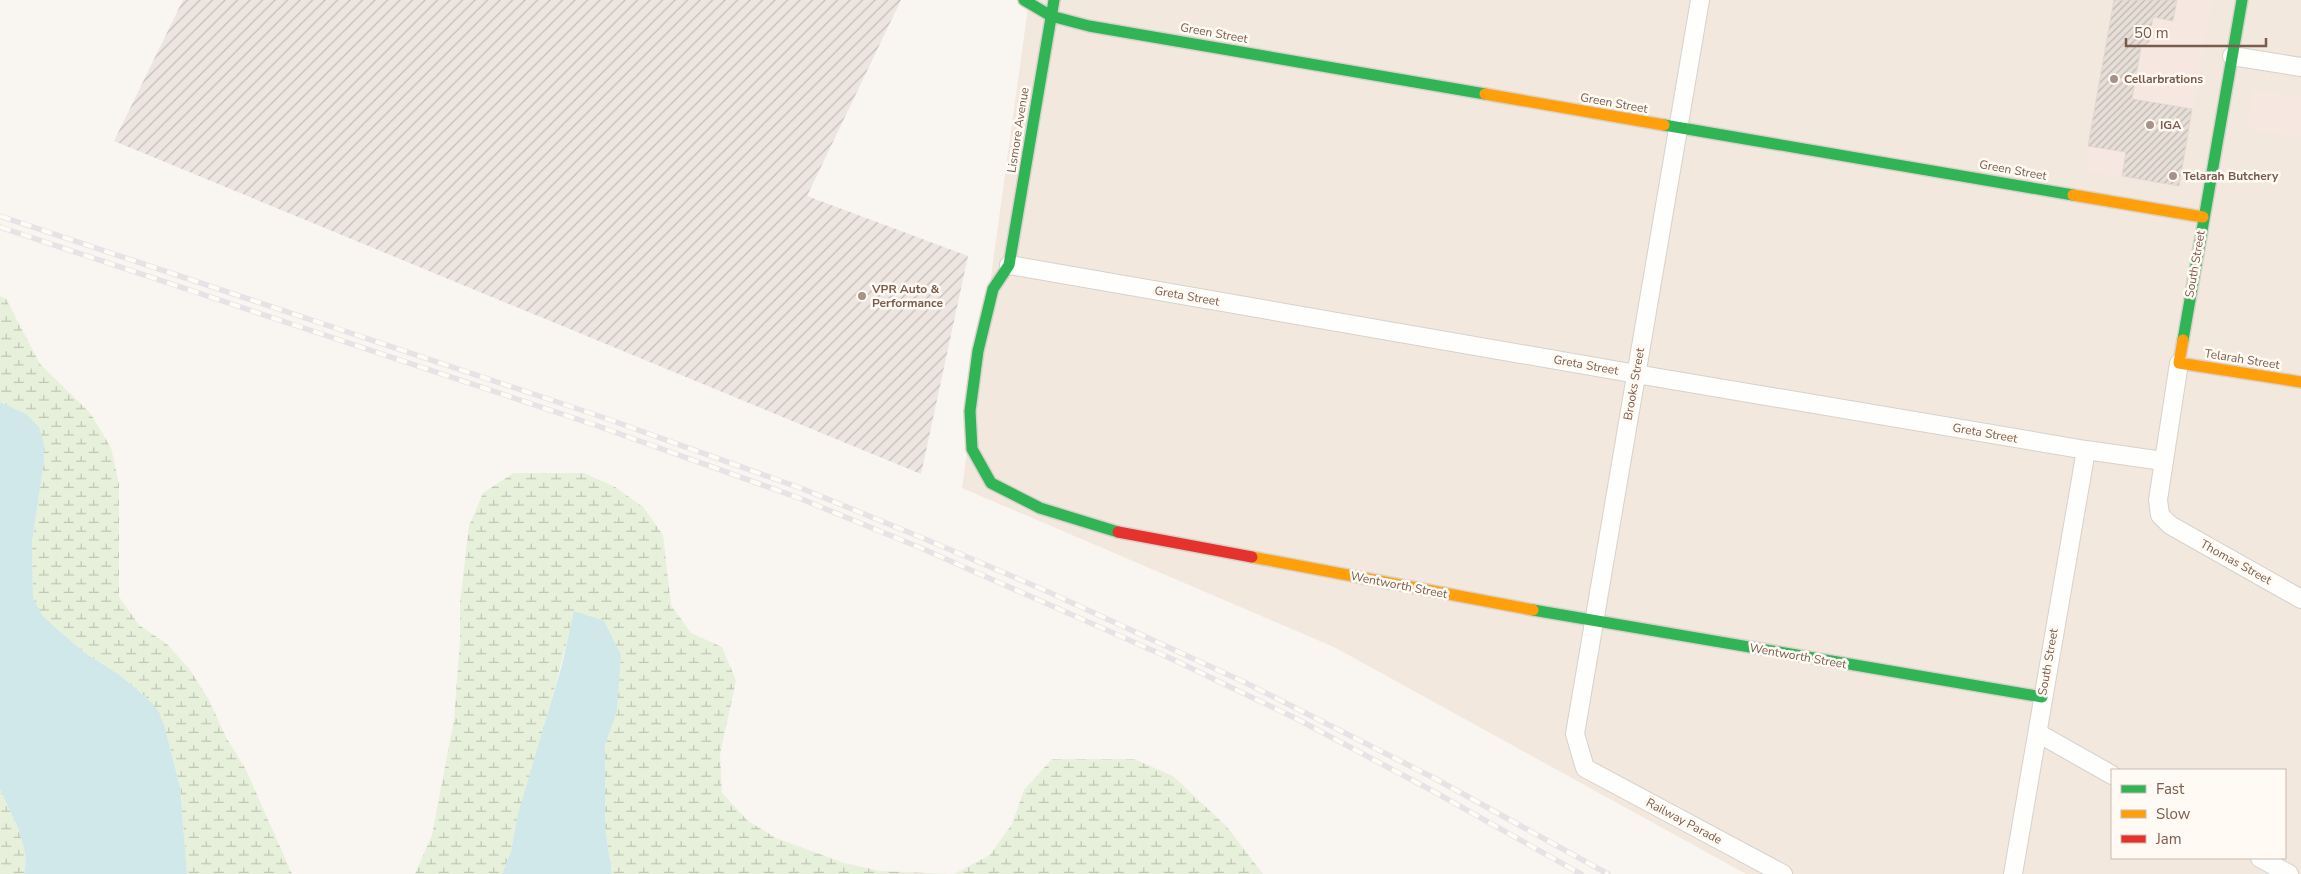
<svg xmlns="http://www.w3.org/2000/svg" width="2301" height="874" font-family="'Nunito Sans',sans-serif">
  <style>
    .residential { fill: #f2e8de; fill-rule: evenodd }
    .commercial { fill: #f6e8e1 }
    .industrial { fill: url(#industrial-furrows) }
    .wetland { fill: url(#wetland-marsh) }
    .water { fill: #d0e8ea }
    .building { fill: url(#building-hatch); stroke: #e2d8d2 }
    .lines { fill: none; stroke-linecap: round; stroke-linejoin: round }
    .street-casing { stroke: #d7d1cb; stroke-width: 20 }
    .fast-casing { stroke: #d9d2cb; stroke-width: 14 }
    .slow-casing { stroke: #d9d2cb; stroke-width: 14 }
    .jam-casing { stroke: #d9d2cb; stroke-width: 14 }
    .street { stroke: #fefefd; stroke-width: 18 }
    .fast { stroke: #30b455; stroke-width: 11 }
    .slow { stroke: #ff9f0a; stroke-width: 11 }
    .jam { stroke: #e5322d; stroke-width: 11 }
    .rail-casing { stroke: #e6e3e7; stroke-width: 5.5 }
    .rail { stroke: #fffaf3; stroke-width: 4; stroke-dasharray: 11; stroke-linecap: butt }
    .poi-dot { fill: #a69286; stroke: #fffaf3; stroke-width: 2 }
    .labels { text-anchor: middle; stroke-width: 5; stroke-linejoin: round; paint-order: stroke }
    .street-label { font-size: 12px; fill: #7a5c4d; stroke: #fffaf3 }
    .poi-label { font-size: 12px; font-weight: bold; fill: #7a5c4d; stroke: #fffaf3; text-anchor: start }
  </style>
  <defs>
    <pattern id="industrial-furrows" width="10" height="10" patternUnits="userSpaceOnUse" patternTransform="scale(1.25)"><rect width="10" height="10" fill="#ede5e0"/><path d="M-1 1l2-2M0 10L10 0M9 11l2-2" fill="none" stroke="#c5bdb8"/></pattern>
    <pattern id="wetland-marsh" width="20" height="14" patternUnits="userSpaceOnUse" patternTransform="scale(1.25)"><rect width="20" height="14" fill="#e7f0db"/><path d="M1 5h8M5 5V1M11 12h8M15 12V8" fill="none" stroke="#c0c6b4"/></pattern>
    <pattern id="building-hatch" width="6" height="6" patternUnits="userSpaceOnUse" patternTransform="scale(1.25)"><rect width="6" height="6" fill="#e6ded7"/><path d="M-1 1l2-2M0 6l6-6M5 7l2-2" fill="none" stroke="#bfb7b1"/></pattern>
  </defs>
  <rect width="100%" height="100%" fill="#f9f5f0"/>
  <!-- residential -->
  <path class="residential" d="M1029 0H2301V874H1746L1334 647 962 488ZM2112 770H2285V858H2112Z"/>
  <!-- commercial -->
  <path class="commercial" d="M2114 0H2212L2179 187 2085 171Z
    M2253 90 2301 97V137L2247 129Z"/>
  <!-- industrial -->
  <path class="industrial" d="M183 0H901L807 196 968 256 921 474 114 141Z"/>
  <!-- wetland -->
  <path class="wetland" d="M0 296 6 299 40 364 91 414 111 448 119 484V597L139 625 167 644 190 670 209 700 226 737 246 770 292 874H187L180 787 165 728 147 698 118 674 85 653 57 629 43 616 33 599 32 542 44 462V444L26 414 0 402Z
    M514 473H584L615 487 643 507 663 535 671 605 691 633 722 647 736 681 720 754 722 793 748 821 776 838 844 863 880 871 949 874H612L605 827V745L617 712 621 655 575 611 511 852 502 874H415L432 835 454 720 460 641V602L469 526 483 493Z
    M1052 759H1134L1173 776 1227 827 1263 874H954L990 855 1012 824 1024 790Z
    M0 789C11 814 31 845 24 874H0Z"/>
  <!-- water -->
  <path class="water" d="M0 402 26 414 39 427 44 444V462L32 542 33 599 43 616 57 629 85 653 118 674 147 698 159 712 165 728 180 787 187 874H24C31 846 11 814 0 789Z
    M574 611 604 621 621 655 617 712 605 745V827L612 874H502L511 852 518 814 562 665Z"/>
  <!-- building -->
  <path class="building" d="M2114 0H2177L2173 21 2153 17 2149 42 2141 47 2132 99 2192 109 2179 186 2122 176 2126 152 2088 146Z"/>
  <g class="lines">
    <defs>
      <path id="street" d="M1700 0 1575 734 1585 768 1783 874
        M2232 56 2301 67
        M1009 265 1648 376 2086 450 2163 461
        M2179 363 2158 500 2160 515 2170 525 2301 599
        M2038 733 2112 775
        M2260 858 2289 874
        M2013 874 2086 450"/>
      <path id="fast" d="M1024 0 1051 16 1089 26 1485 94
        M1054 0 1009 265 993 289 978 351 970 411 972 449 991 483 1040 508 1118 532
        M1664 125 2073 195
        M2183 340 2242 0
        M1533 610 2042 697"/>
      <path id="slow" d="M1485 94 1664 125
        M2073 195 2203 217
        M2183 340 2179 363 2301 382
        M1252 557 1533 610"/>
      <path id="jam" d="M1118 532 1252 557"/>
    </defs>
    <!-- street casing -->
    <use href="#street" class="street-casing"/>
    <!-- fast casing -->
    <use href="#fast" class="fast-casing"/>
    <!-- slow casing -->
    <use href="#slow" class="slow-casing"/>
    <!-- jam casing -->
    <use href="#jam" class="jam-casing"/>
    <!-- street -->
    <use href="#street" class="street"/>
    <!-- fast -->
    <use href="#fast" class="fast"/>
    <!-- slow -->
    <use href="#slow" class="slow"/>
    <!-- jam -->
    <use href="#jam" class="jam"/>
    <defs>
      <path id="rail" d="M0 216 599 416 803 489 925 539 1042 589 1246 683 1434 778 1608 874
        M0 227 595 425 799 498 921 548 1172 659 1297 719 1431 790 1581 874"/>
    </defs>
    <!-- rail casing -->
    <use href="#rail" class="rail-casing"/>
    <!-- rail -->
    <use href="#rail" class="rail"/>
  </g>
  <!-- markers -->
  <g class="poi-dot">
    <circle cx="2114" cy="79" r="5"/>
    <circle cx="2150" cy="125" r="5"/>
    <circle cx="2173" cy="176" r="5"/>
    <circle cx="862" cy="296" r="5"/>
  </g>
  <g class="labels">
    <!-- street labels -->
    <g class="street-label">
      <text transform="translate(1214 33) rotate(10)" y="4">Green Street</text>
      <text transform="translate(1614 103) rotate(10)" y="4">Green Street</text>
      <text transform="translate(1018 130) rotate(-81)" y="4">Lismore Avenue</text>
      <text transform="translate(2013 170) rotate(10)" y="4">Green Street</text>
      <text transform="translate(2195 264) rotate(-80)" y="4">South Street</text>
      <text transform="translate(1187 296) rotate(10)" y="4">Greta Street</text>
      <text transform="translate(2242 359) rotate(9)" y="4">Telarah Street</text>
      <text transform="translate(1586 365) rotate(10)" y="4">Greta Street</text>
      <text transform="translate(1634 384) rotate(-80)" y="4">Brooks Street</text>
      <text transform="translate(1985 433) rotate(10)" y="4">Greta Street</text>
      <text transform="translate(2236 562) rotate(29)" y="4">Thomas Street</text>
      <text transform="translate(1399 585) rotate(11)" y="4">Wentworth Street</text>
      <text transform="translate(1798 656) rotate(10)" y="4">Wentworth Street</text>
      <text transform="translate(2048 662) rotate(-80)" y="4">South Street</text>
      <text transform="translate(1684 821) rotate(28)" y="4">Railway Parade</text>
    </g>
    <!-- poi labels -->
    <g class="poi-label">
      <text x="2124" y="83">Cellarbrations</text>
      <text x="2160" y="129">IGA</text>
      <text x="2183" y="180">Telarah Butchery</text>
      <text x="872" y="293">VPR Auto &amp;<tspan x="872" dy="14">Performance</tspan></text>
    </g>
  </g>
  <!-- legend -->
  <rect x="2111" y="769" width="175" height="90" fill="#fffaf3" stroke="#cabbb1"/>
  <rect x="2121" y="785" width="25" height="8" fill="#30b455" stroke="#cabbb1"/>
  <text x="2156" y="794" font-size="15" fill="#7a5c4d">Fast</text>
  <rect x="2121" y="810" width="25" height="8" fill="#ff9f0a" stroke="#cabbb1"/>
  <text x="2156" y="819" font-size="15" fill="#7a5c4d">Slow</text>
  <rect x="2121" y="835" width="25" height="8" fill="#e5322d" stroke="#cabbb1"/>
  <text x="2156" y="844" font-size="15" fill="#7a5c4d">Jam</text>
  <!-- scale -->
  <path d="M2126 38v8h140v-8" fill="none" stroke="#7a5c4d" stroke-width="2.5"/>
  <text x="2134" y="38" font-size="15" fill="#7a5c4d" stroke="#fffaf3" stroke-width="4" paint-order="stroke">50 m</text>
</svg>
